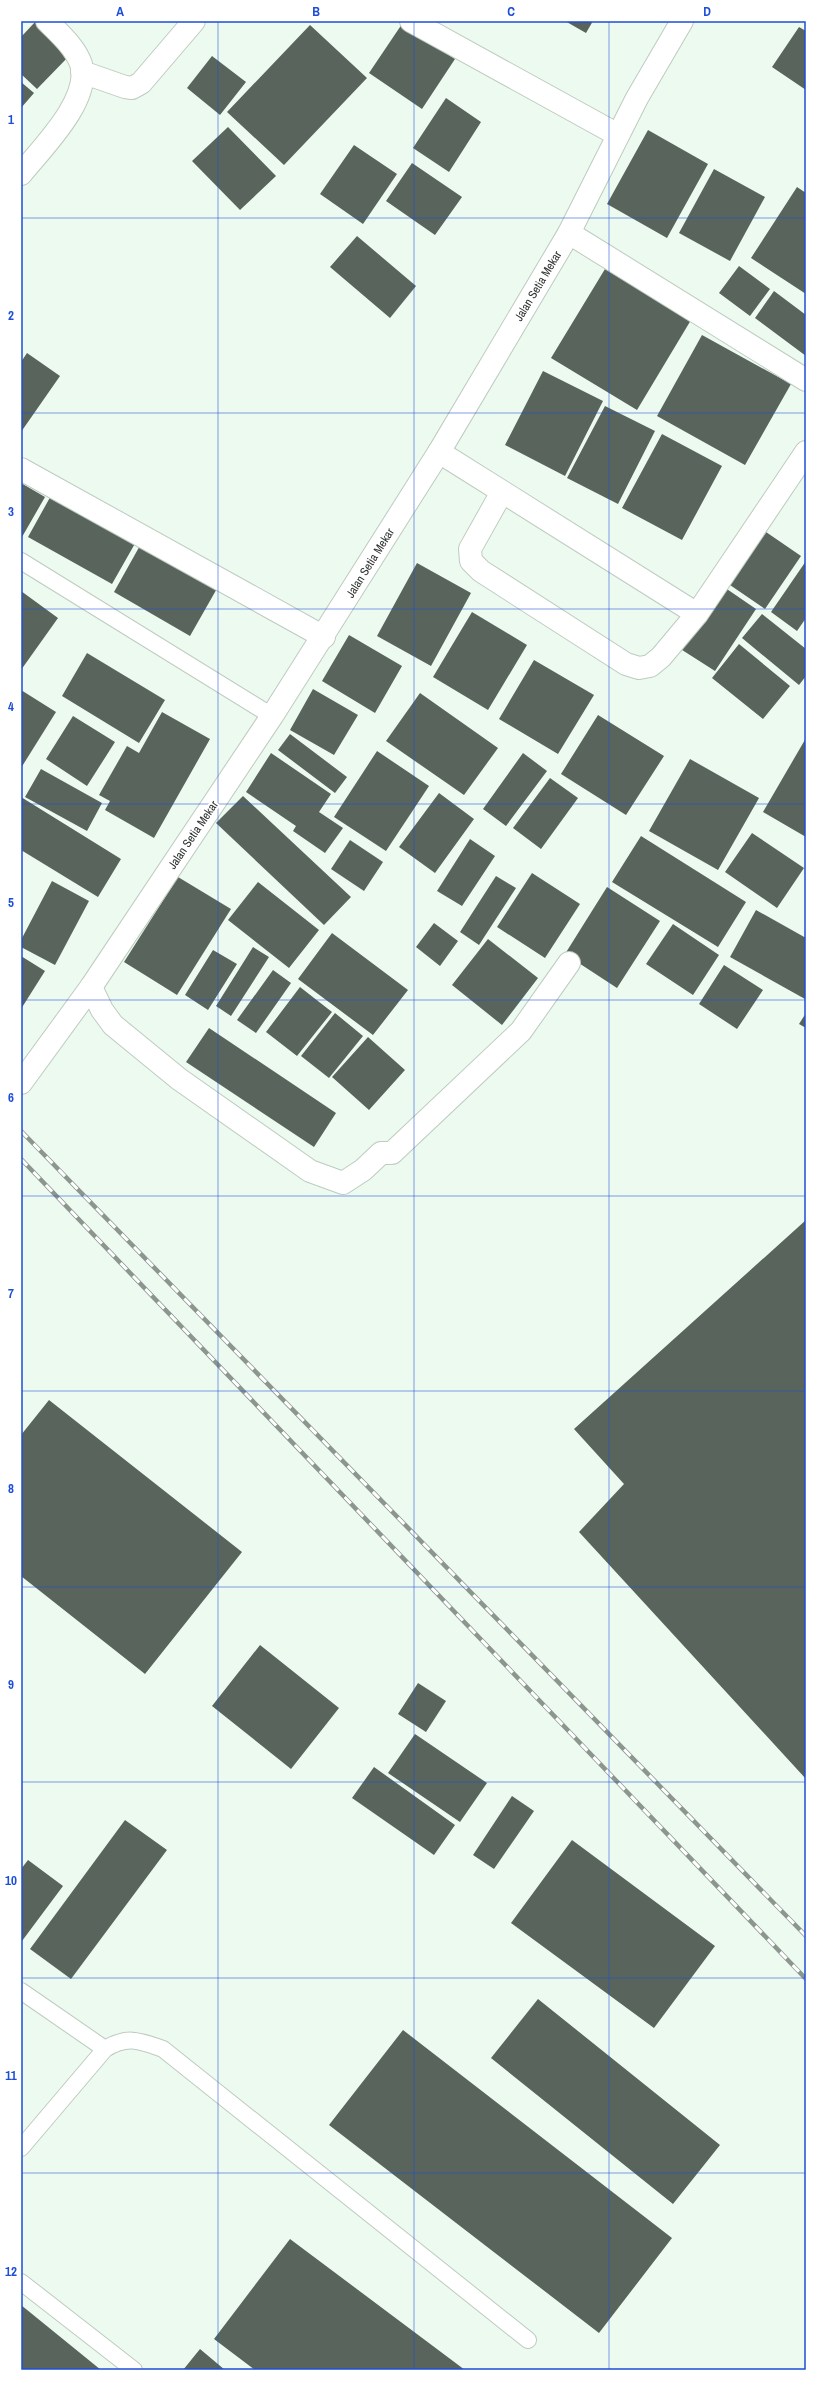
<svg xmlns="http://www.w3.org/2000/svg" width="827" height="2391" font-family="'Archivo Narrow',sans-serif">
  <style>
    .building { fill: #59655c }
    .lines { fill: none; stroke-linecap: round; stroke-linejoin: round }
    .lane-casing { stroke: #bdcbc0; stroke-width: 18 }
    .street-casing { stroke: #bdcbc0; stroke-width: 24 }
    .secondary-casing { stroke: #bdcbc0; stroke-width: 24 }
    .lane { stroke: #fff; stroke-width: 16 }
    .street { stroke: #fff; stroke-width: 22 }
    .secondary { stroke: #fff; stroke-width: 22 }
    .rail-casing { stroke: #8c968f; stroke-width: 4.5 }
    .rail { stroke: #fff; stroke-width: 3; stroke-dasharray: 9; stroke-linecap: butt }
    .grid { fill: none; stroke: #1d4ed8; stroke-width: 1; stroke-opacity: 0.55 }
    .labels { text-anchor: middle; stroke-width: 4; stroke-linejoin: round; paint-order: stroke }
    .street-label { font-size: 12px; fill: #313632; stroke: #fff }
    .neatline { fill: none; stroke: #1d4ed8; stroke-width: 1.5 }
    .grid-label { font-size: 13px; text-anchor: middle; font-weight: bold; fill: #1d4ed8 }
  </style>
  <rect width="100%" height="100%" fill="#ecfaf0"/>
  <!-- building -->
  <path class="building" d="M36 21 71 54 37 89 21 74V37Z
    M565 21H593L586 33Z
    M402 24 455 59 422 109 369 73Z
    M310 25 367 78 284 165 227 112Z
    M799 27 806 31V90L772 67Z
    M212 56 246 82 220 115 187 88Z
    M21 82 34 93 21 108Z
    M446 98 481 122 449 172 413 148Z
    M228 127 276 176 240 210 192 161Z
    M648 130 708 164 667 238 607 204Z
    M354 145 397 174 363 224 320 194Z
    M412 163 462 197 435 235 386 201Z
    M714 169 765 197 730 261 679 233Z
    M797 187 806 193V294L751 258Z
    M357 236 416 286 390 318 330 267Z
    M739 266 770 289 750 316 719 293Z
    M605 269 691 320 637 410 551 358Z
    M774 291 806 315V356L755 318Z
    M702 335 791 384 745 465 657 416Z
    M27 353 60 376 21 432V362Z
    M543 371 603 401 565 476 505 445Z
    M605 406 655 431 618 504 567 478Z
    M662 434 722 466 682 540 622 508Z
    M21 483 45 497 22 537 21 536Z
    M53 492 137 540 112 584 28 537Z
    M766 532 801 556 765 609 730 585Z
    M142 542 219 585 190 636 114 592Z
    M806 561V618L797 631 771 612Z
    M417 563 471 593 431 666 377 636Z
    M721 585 756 609 715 671 679 648Z
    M21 591 58 618 21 670Z
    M472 612 527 645 488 710 433 677Z
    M762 614 806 649V676L799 685 742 638Z
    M349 635 402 666 375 713 322 681Z
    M739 644 790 686 763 719 712 678Z
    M87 653 165 700 139 743 62 696Z
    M534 660 594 695 558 754 499 719Z
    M313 689 358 715 334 755 290 730Z
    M21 690 56 712 21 768Z
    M420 693 498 748 464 795 386 741Z
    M162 712 210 739 154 838 105 810 110 801 99 795 127 746 139 753Z
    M598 715 664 756 626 815 561 774Z
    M73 716 115 742 87 786 46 759Z
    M290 734 347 777 335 793 278 750Z
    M806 738V837L763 812Z
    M377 751 429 786 386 851 334 817Z
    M271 753 331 794 319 812 343 828 325 853 293 831 296 826 246 792Z
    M523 753 547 771 506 826 483 809Z
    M690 759 759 798 718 870 649 831Z
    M41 769 102 803 87 831 25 797Z
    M550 778 578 798 541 849 513 828Z
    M439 793 474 819 435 873 399 847Z
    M243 796 351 897 324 925 216 823Z
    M21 797 121 859 98 897 21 850Z
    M752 833 804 868 777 908 725 872Z
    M641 836 746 902 718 947 612 882Z
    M470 839 495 856 462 906 437 891Z
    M350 840 383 862 364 891 331 869Z
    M532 873 580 904 545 958 497 927Z
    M496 876 516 888 479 945 460 932Z
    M178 877 231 909 177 995 124 962Z
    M52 881 89 901 55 965 21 947V940Z
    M258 882 319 930 289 968 228 920Z
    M607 887 660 921 617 988 565 954Z
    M756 910 806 938 805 999 730 957Z
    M434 923 458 941 440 966 416 947Z
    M673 924 719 955 693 995 646 964Z
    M332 933 408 990 373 1035 298 979Z
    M488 939 538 978 502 1025 452 985Z
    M253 947 269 957 231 1016 216 1006Z
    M213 950 237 964 208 1010 185 995Z
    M21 956 45 971 21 1009Z
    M724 965 763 990 737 1029 699 1004Z
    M273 970 291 983 256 1033 237 1020Z
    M300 987 332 1012 297 1056 266 1032Z
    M335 1013 363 1036 329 1078 301 1056Z
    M806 1013V1028L799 1024Z
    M209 1028 336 1113 314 1147 186 1062Z
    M368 1037 405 1070 369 1110 332 1077Z
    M806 1220V1779L579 1532 624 1484 574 1429Z
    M49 1400 242 1552 145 1674 21 1576V1435Z
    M260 1645 339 1708 291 1769 212 1706Z
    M418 1683 446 1701 426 1732 398 1714Z
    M415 1734 487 1783 460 1822 388 1773Z
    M374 1767 455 1825 434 1855 352 1798Z
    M512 1796 534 1811 494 1869 473 1855Z
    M125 1820 167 1850 71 1979 30 1949Z
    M572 1840 715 1946 654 2028 511 1923Z
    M28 1860 63 1886 22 1941 21 1869Z
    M538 1999 720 2145 673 2204 491 2058Z
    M403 2030 672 2238 599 2333 329 2125Z
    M290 2239 465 2370H255L214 2339Z
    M21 2305 101 2370H21Z
    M200 2349 225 2370H183Z"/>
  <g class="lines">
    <defs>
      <path id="lane" d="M21 561 272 716
        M21 1991 105 2049
        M21 2148 105 2049C128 2035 140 2041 163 2049L528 2340
        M21 2282 134 2370"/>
      <path id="street" d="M411 21 618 135
        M82 72 125 87 132 88 141 83 194 21
        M21 174C42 148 92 99 81 64 75 47 59 33 47 21
        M569 233 806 380
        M439 452 697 614
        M21 469 324 637
        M502 492 470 549 471 561 481 571 626 664 639 668 650 666 661 657 697 614 806 452
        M91 987 102 1010 113 1025 179 1079 310 1171 343 1183 363 1170 381 1153H392L521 1031 569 963"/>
      <path id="secondary" d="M21 1083 91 987 272 716 439 452 569 233 637 98 682 21"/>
    </defs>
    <!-- lane casing -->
    <use href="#lane" class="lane-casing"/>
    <!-- street casing -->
    <use href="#street" class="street-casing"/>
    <!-- secondary casing -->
    <use href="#secondary" class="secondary-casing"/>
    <!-- lane -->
    <use href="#lane" class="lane"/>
    <!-- street -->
    <use href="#street" class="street"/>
    <!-- secondary -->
    <use href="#secondary" class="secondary"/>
    <defs>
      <path id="rail" d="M21 1131 806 1936
        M21 1159 806 1979"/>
    </defs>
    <!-- rail casing -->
    <use href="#rail" class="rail-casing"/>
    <!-- rail -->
    <use href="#rail" class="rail"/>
  </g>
  <!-- grid -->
  <path class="grid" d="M218 21V2370M414 21V2370M609 21V2370M21 218H806M21 413H806M21 609H806M21 804H806M21 1000H806M21 1196H806M21 1391H806M21 1587H806M21 1782H806M21 1978H806M21 2173H806"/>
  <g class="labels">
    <!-- street labels -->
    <g class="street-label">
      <text transform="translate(538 286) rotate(-59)" y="4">Jalan Setia Mekar</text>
      <text transform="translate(370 563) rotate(-58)" y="4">Jalan Setia Mekar</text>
      <text transform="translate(193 835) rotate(-56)" y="4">Jalan Setia Mekar</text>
    </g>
  </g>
  <!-- border -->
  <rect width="827" height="2391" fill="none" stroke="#ffffff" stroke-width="44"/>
  <rect x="22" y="22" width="783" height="2347" class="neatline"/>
  <g class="grid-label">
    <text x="120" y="16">A</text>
    <text x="316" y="16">B</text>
    <text x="511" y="16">C</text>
    <text x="707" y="16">D</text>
    <text x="11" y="124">1</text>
    <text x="11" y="320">2</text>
    <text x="11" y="516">3</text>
    <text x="11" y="711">4</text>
    <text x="11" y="907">5</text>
    <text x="11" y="1102">6</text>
    <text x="11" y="1298">7</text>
    <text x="11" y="1493">8</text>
    <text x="11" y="1689">9</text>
    <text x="11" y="1885">10</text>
    <text x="11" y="2080">11</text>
    <text x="11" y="2276">12</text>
  </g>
</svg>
